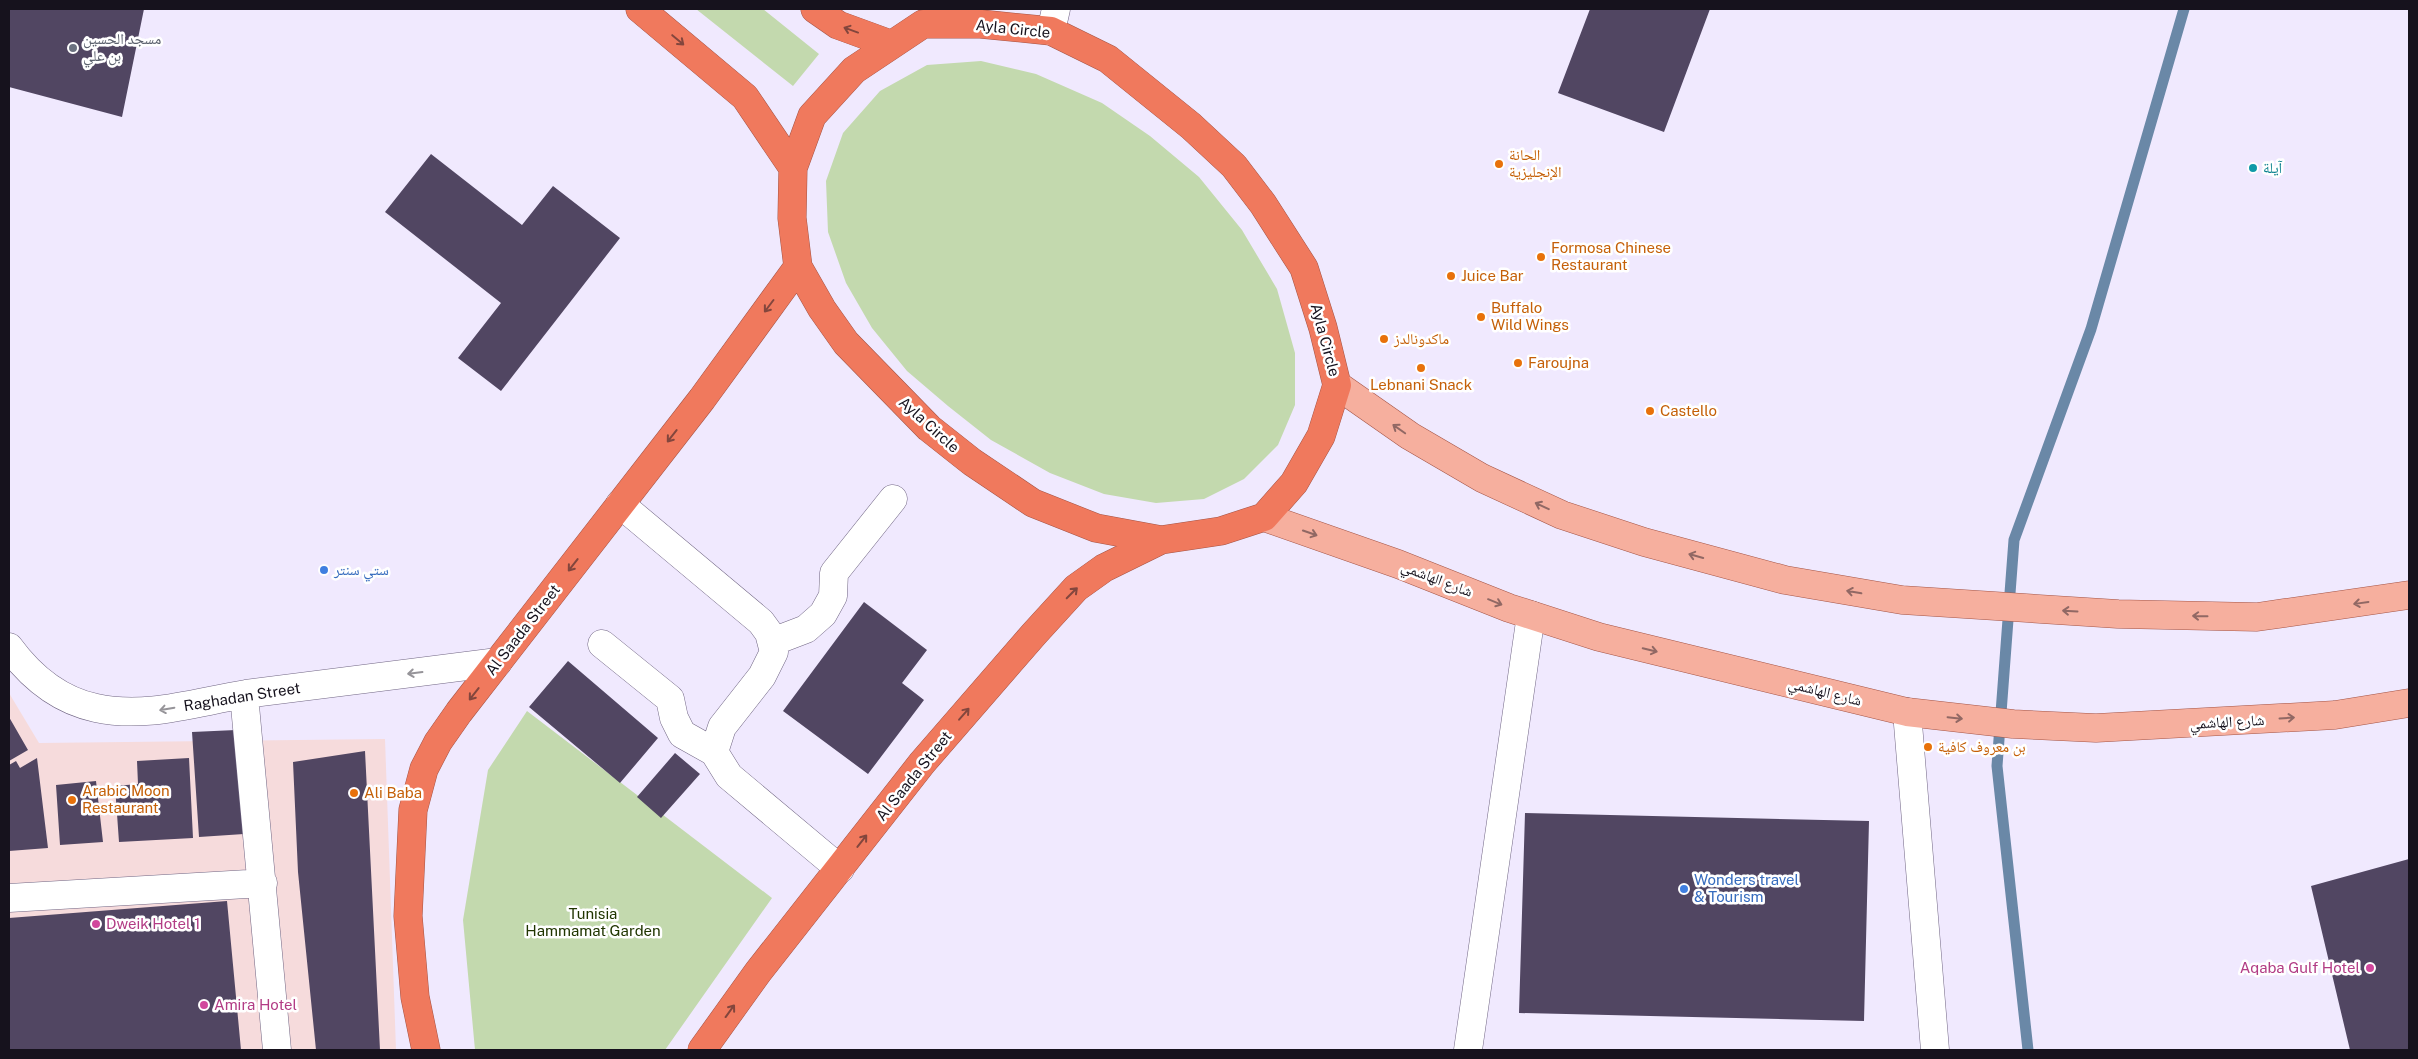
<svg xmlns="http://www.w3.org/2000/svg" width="2418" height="1059" font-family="'Public Sans','Noto Naskh Arabic',sans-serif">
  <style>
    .commercial { fill: #f6dbdc }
    .green { fill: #c3d9ae }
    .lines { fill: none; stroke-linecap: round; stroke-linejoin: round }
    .stream { stroke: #6a88a7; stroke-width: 11 }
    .building { fill: #514662 }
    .minor-casing { stroke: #716684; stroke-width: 29 }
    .major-casing { stroke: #a45547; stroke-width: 29 }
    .highway-casing { stroke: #a45547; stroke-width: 29 }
    .minor { stroke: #fff; stroke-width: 28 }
    .major { stroke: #f6af9e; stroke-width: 28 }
    .highway { stroke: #f0795d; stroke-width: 28 }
    .oneway { stroke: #83463d }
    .oneway2 { stroke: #916864 }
    .oneway3 { stroke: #969499 }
    .worship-dot { fill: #6b7280; stroke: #fff; stroke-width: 2 }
    .food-dot { fill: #e8710a; stroke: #fff; stroke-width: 2 }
    .culture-dot { fill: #0f9aa8; stroke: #fff; stroke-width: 2 }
    .shop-dot { fill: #3f7fe0; stroke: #fff; stroke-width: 2 }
    .hotel-dot { fill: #d1479c; stroke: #fff; stroke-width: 2 }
    .labels { text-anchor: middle; stroke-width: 5; stroke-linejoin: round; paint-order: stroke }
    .street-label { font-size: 15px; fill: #16121d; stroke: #fff }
    .worship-label { font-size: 15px; fill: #5b616d; stroke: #fff; text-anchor: start }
    .food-label { font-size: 15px; fill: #c56008; stroke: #fff; text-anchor: start }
    .culture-label { font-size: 15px; fill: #0d838f; stroke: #fff; text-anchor: start }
    .shop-label { font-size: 15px; fill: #366cbe; stroke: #fff; text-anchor: start }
    .park-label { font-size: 15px; fill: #203500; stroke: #fff }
    .hotel-label { font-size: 15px; fill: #b23c85; stroke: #fff; text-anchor: start }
  </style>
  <rect width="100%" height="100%" fill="#f0e9fe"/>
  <!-- commercial -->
  <path class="commercial" d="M9 693 39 743 385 739 396 1050H9Z"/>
  <!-- green -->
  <path class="green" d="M696 9H763L819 54 793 86Z
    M981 61 1036 74 1102 103 1150 136 1199 177 1242 230 1277 289 1295 353V405L1278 445 1244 479 1204 499 1156 503 1104 494 1050 473 991 440 948 406 907 371 872 328 846 283 828 232 826 181 843 133 880 91 927 65Z
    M527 711 772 898 665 1050H475L463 920 488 770Z"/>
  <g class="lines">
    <!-- stream -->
    <path class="stream" d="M2028 1050 1997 766 2014 540 2091 329 2184 9"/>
  </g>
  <!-- building -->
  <path class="building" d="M9 9H144L122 117 9 87Z
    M1590 9H1710L1664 132 1558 93Z
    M431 154 522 225 553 186 620 238 501 391 458 358 501 303 385 212Z
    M864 602 927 650 902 683 924 700 868 774 783 711Z
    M568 661 658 738 620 783 529 707Z
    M9 717 28 750 9 761Z
    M236 730 244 834 199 837 192 732Z
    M365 751 380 1050H316L298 872 293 762Z
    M675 753 700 774 661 818 637 797Z
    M37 758 48 848 9 851V765L16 761 20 768Z
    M189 758 193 838 119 842 115 786 138 784 137 761Z
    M96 781 103 842 60 845 56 785Z
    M1525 813 1869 821 1864 1021 1519 1013Z
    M2409 859V1050H2350L2311 886Z
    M227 901 241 1050H9V918Z"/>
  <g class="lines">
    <defs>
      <path id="minor" d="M1051 31 1056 9
        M620 504 761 622 769 633 774 652 762 676 722 727 714 752 729 776 840 869
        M772 642 806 629 823 614 833 596 834 573 893 499
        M602 644 670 699 674 718 682 734 714 752
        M9 647C31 677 58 700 96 708 147 719 196 702 246 694 330 683 414 673 498 662
        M244 695 277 1050
        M1907 712 1935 1050
        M9 898 263 883
        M1468 1050 1531 615"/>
      <path id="major" d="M1337 385 1410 436 1482 478 1562 515 1644 542 1785 580 1902 600 2118 614 2257 617 2409 595
        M1264 517 1398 564 1509 608 1599 637 1907 712 2013 724 2096 728 2335 715 2409 703"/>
      <path id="highway" d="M640 9 745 97 793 168
        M815 9 838 25 890 44
        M923 24H981L1051 31 1108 59 1191 126 1234 166 1263 204 1304 268 1323 328 1337 385 1321 436 1294 483 1264 517 1221 531 1161 540 1096 528 1033 503 972 462 929 428 846 343 822 309 798 267 792 218 793 168 812 116 854 70Z
        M426 1050 415 997 408 916 413 810 424 769 438 742 459 712 702 399 798 267
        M702 1050 758 972 922 763 1034 634 1076 588 1104 568 1161 540"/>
    </defs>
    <!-- minor casing -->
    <use href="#minor" class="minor-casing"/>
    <!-- major casing -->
    <use href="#major" class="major-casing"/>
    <!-- highway casing -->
    <use href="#highway" class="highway-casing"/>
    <!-- minor -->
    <use href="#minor" class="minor"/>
    <!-- major -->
    <use href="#major" class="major"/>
    <!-- highway -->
    <use href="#highway" class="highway"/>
  </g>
  <!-- one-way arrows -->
  <defs><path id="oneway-shaft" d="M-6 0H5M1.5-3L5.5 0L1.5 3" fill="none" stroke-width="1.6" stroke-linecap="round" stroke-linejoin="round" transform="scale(1.25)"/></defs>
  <g class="oneway">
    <use href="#oneway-shaft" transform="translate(851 30) rotate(-160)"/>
    <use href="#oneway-shaft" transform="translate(678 40) rotate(40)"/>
    <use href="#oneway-shaft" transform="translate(769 306) rotate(127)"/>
    <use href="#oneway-shaft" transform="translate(672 436) rotate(128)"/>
    <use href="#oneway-shaft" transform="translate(573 565) rotate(128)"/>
    <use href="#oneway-shaft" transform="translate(1072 593) rotate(-45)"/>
    <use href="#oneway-shaft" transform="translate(474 694) rotate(128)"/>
    <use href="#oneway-shaft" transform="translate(964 714) rotate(-49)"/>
    <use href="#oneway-shaft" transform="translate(862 841) rotate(-52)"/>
    <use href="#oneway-shaft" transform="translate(730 1011) rotate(-54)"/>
  </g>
  <g class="oneway2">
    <use href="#oneway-shaft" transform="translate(1399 429) rotate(-145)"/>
    <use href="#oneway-shaft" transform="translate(1542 506) rotate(-155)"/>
    <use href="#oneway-shaft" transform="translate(1310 533) rotate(19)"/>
    <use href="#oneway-shaft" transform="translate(1696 556) rotate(-164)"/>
    <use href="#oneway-shaft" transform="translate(1854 592) rotate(-170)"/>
    <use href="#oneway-shaft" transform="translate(1495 602) rotate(22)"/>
    <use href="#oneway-shaft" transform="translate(2361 603) rotate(172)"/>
    <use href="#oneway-shaft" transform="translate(2070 611) rotate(-177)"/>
    <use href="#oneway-shaft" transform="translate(2200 616) rotate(-179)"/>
    <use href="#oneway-shaft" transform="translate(1650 650) rotate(14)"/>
    <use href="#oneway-shaft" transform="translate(1955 718) rotate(6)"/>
    <use href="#oneway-shaft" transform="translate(2287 718) rotate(-4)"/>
  </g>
  <g class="oneway3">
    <use href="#oneway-shaft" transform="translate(415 673) rotate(173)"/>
    <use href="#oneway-shaft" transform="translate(167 709) rotate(170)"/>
  </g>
  <!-- markers -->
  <circle class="worship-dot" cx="73" cy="48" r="5"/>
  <g class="food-dot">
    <circle cx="1499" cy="164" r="5"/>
    <circle cx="1541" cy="257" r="5"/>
    <circle cx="1451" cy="276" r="5"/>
    <circle cx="1481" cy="317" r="5"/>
    <circle cx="1384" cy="339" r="5"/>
    <circle cx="1518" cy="363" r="5"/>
    <circle cx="1421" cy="368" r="5"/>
    <circle cx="1650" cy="411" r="5"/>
    <circle cx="1928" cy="747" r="5"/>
    <circle cx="354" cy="793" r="5"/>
    <circle cx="72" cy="800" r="5"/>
  </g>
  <circle class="culture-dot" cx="2253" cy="168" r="5"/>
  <g class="shop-dot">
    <circle cx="324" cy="570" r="5"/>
    <circle cx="1684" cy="889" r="5"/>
  </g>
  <g class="hotel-dot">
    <circle cx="96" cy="924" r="5"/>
    <circle cx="2370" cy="968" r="5"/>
    <circle cx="204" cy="1005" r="5"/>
  </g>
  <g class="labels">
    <!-- street labels -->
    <g class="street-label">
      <text transform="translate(1013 29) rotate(6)" y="5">Ayla Circle</text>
      <text transform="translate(1325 340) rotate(75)" y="5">Ayla Circle</text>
      <text transform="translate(929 425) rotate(42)" y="5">Ayla Circle</text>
      <text transform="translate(1437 579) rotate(21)" y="5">شارع الهاشمي</text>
      <text transform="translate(523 630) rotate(-52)" y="5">Al Saada Street</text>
      <text transform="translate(1825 692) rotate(14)" y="5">شارع الهاشمي</text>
      <text transform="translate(242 697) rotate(-9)" y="5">Raghadan Street</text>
      <text transform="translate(2227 722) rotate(-3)" y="5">شارع الهاشمي</text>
      <text transform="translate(914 776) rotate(-51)" y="5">Al Saada Street</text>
    </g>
    <!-- worship labels -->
    <g class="worship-label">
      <text x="83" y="44">مسجد الحسين<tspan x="83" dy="17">بن علي</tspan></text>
    </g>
    <!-- food labels -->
    <g class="food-label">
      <text x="1509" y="160">الحانة<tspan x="1509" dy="17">الإنجليزية</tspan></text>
      <text x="1551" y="253">Formosa Chinese<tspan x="1551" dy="17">Restaurant</tspan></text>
      <text x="1461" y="281">Juice Bar</text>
      <text x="1491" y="313">Buffalo<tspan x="1491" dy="17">Wild Wings</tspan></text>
      <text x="1394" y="344">ماكدونالدز</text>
      <text x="1528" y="368">Faroujna</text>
      <text x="1421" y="390" text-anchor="middle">Lebnani Snack</text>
      <text x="1660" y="416">Castello</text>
      <text x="1938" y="752">بن معروف كافية</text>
      <text x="82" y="796">Arabic Moon<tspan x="82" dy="17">Restaurant</tspan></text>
      <text x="364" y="798">Ali Baba</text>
    </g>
    <!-- culture labels -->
    <g class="culture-label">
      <text x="2263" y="173">آيلة</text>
    </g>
    <!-- shop labels -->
    <g class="shop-label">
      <text x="334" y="575">ستي سنتر</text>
      <text x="1694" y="885">Wonders travel<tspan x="1694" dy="17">&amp; Tourism</tspan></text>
    </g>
    <!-- park labels -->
    <g class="park-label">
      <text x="593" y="919">Tunisia<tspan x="593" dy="17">Hammamat Garden</tspan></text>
    </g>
    <!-- hotel labels -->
    <g class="hotel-label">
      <text x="106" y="929">Dweik Hotel 1</text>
      <text x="2360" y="973" text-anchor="end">Aqaba Gulf Hotel</text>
      <text x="214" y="1010">Amira Hotel</text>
    </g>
  </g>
  <!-- border -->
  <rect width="2418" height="1059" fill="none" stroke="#16121d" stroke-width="20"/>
</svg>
